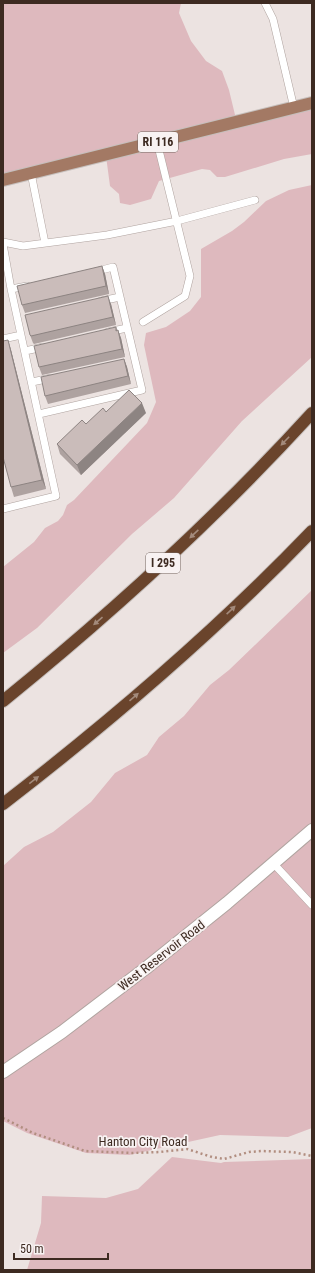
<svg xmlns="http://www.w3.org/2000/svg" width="315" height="1273" font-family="'Roboto Condensed',sans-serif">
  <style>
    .green { fill: #deb9be }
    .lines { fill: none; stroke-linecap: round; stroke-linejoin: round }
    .lane-casing { stroke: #b0a4a0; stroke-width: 8 }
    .street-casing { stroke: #b0a4a0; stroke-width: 14 }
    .primary-casing { stroke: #c5bfbc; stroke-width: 14 }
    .highway-casing { stroke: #c5bfbc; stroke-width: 14 }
    .path { stroke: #b18e80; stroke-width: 2.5; stroke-dasharray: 2 3; stroke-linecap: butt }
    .lane { stroke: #fff; stroke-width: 7 }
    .street { stroke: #fff; stroke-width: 12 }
    .primary { stroke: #a37964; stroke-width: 12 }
    .highway { stroke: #6a442c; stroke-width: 12 }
    .wall { fill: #aea2a0 }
    .shaded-wall { fill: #8d8482 }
    .building { fill: #cabcba; stroke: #8d8482 }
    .oneway { fill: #a38a7b }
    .labels { text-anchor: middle; stroke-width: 3.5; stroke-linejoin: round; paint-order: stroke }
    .shield { fill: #f8f2f2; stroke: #756660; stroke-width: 1 }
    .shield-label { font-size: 12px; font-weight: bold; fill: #3d2a21 }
    .street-label { font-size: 13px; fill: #3d2a21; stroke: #f8f2f2 }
  </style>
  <rect width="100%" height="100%" fill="#ece3e1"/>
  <!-- green -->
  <path class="green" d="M3 3H181L179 13 191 41 206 61 222 71 229 90 236 119 312 101V154L284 159 225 177H217L210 170 202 169 159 181 151 199 130 205 120 203 119 194 110 186 106 156 3 178Z
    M312 185V357L242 421 174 498 132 534 37 628 3 653V567L34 542 45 528 58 521 63 515 67 505 74 500 147 423 156 402 144 345 146 333 166 327 190 311 201 297V249L232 231 244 222 266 201 289 190Z
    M312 590V1128L288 1137 220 1135 129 1155 86 1153 27 1133 3 1121V866L24 847 53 832 91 802 115 773 147 755 159 737 184 716 210 685 229 670Z
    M172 1157 221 1163 224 1162 312 1159V1270H27L41 1223 42 1196 106 1198 138 1189Z"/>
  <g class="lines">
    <defs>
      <path id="lane" d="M265 3 273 19 294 108
        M31 173 45 243
        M3 242 23 246 107 235 177 221 255 200
        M3 244 11 289 56 496 3 509
        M11 289 27 286
        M101 301 120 297
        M143 322 185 296 190 276 157 142
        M108 332 127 328
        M3 339 21 335
        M25 351 43 347
        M32 382 51 378
        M39 414 142 390 113 267 94 272
        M273 863 312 905"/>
      <path id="street" d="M3 1072 62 1032 146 968 227 903 312 830"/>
      <path id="primary" d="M3 180 312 103"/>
      <path id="highway" d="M3 701C113 612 217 517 312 413
        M3 804C112 720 217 630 312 531"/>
    </defs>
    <!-- lane casing -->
    <use href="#lane" class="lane-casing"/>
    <!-- street casing -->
    <use href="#street" class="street-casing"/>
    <!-- primary casing -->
    <use href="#primary" class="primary-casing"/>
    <!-- highway casing -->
    <use href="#highway" class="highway-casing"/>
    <!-- path -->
    <path class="path" d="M3 1118 33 1133 85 1151 133 1153 160 1152 187 1149 212 1157 224 1159 249 1152 262 1151 292 1152 312 1156"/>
    <!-- lane -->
    <use href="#lane" class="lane"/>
    <!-- street -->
    <use href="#street" class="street"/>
    <!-- primary -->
    <use href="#primary" class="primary"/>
    <!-- highway -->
    <use href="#highway" class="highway"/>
  </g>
  <!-- wall -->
  <path class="wall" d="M102 266 105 274 109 294 25 313 22 305Z
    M111 304 116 325 34 344 33 343 30 335Z
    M116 327 121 338 125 357 42 375 39 367Z
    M8 340 11 350 46 489 14 497 11 487Z
    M124 359 127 367 131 384 48 404 45 396Z
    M106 412 146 413 81 475 60 454 57 444 86 424Z"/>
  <!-- shaded-wall -->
  <path class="shaded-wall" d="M102 266 105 274 109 294 106 286Z
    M108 296 111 304 116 325 113 317Z
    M118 330 121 338 125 357 122 349Z
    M8 340 11 350 46 489 42 480Z
    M124 359 127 367 131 384 128 376Z
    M142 403 146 413 81 475 77 465Z"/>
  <!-- building -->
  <path class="building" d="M102 266 106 286 22 305 17 286Z
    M108 296 113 317 31 336 30 335 25 315Z
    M116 327V331L118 330 122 349 39 367 34 346Z
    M8 340 42 480 11 487 3 457V341Z
    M124 359 128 376 45 396 41 377Z
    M129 390 142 403 77 465 57 444 82 420 86 424 103 408 106 412Z"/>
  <!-- one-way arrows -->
  <defs><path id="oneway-solid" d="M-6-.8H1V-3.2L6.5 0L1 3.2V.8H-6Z"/></defs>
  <g class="oneway">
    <use href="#oneway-solid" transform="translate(285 441) rotate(134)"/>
    <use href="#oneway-solid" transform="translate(194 534) rotate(137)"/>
    <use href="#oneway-solid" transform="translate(231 610) rotate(-43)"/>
    <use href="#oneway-solid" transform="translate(98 621) rotate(139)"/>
    <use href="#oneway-solid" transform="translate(134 697) rotate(-41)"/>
    <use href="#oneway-solid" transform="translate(34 780) rotate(-38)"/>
  </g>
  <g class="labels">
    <!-- shield labels -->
    <g class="shield">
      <rect x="138" y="132" width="40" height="20" rx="3"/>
      <rect x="146" y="553" width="34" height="20" rx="3"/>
    </g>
    <g class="shield-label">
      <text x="158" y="146">RI 116</text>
      <text x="163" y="567">I 295</text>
    </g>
    <!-- street labels -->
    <g class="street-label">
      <text transform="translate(161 955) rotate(-38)" y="5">West Reservoir Road</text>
      <text x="143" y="1146">Hanton City Road</text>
    </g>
  </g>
  <!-- border -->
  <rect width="315" height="1273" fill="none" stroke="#3d2a21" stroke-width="8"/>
  <!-- scale -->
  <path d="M14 1253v6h94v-6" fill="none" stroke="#3d2a21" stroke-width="2"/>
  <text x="20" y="1253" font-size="12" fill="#3d2a21" stroke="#f8f2f2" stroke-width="3" paint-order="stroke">50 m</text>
</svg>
